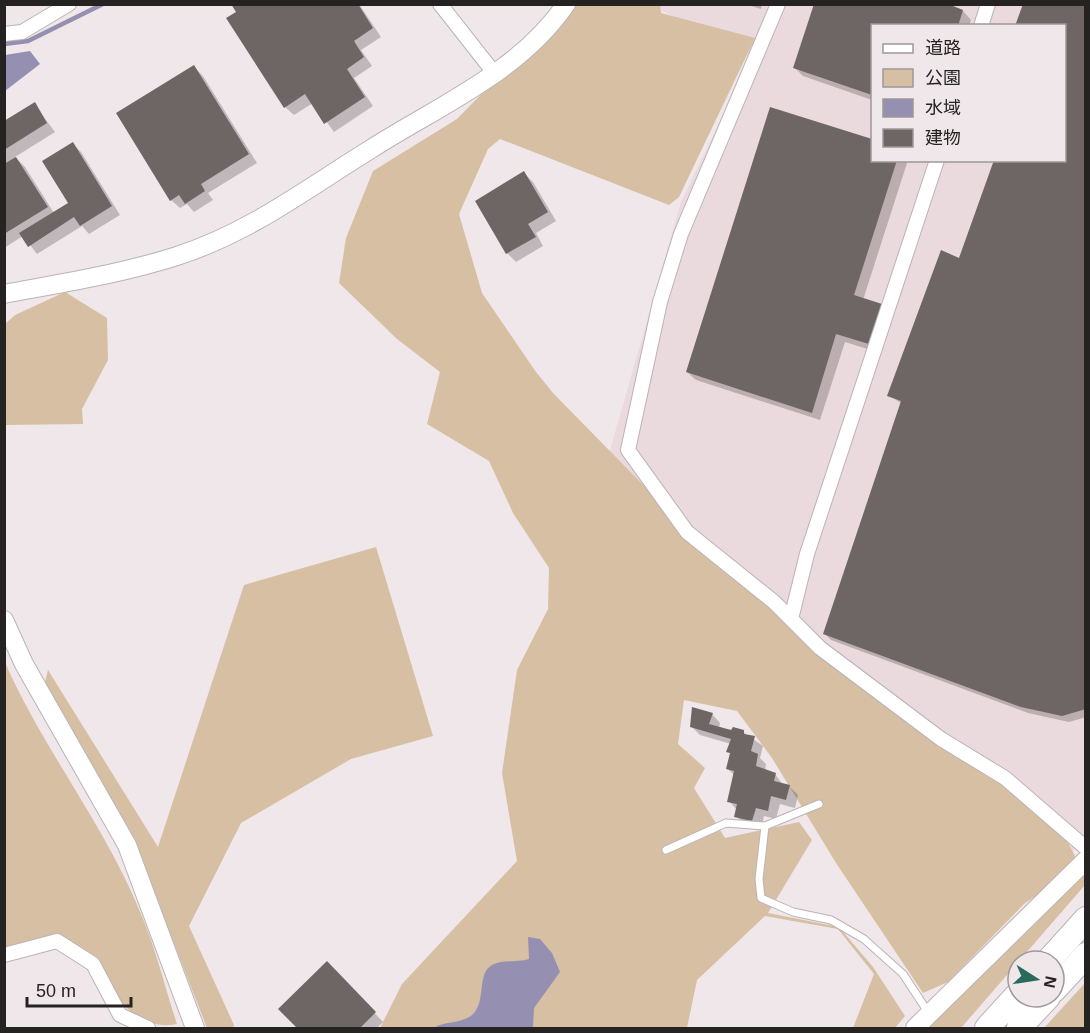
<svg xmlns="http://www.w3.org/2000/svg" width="1090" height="1033" font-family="Arial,'Noto Sans JP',sans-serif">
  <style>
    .built { fill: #ead9dd; fill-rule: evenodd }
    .green { fill: #d7bfa3 }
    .water { fill: #9590b1 }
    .shadow { fill: #0003 }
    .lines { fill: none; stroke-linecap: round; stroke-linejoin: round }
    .stream { stroke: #9590b1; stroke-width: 4.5 }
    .building { fill: #6d6664 }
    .lane-casing { stroke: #bbb3b5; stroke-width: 9 }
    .street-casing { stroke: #bbb3b5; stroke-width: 16 }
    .secondary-casing { stroke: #bbb3b5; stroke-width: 20 }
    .highway-casing { stroke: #bbb3b5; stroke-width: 26 }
    .lane { stroke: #fff; stroke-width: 7 }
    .street { stroke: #fff; stroke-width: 14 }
    .secondary { stroke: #fff; stroke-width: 18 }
    .highway { stroke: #fff; stroke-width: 24 }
  </style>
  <rect width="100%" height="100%" fill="#efe7e9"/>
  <!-- built -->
  <path class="built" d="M650 5H1085V839L961 966 829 683 601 482 681 202 752 55ZM872 26H1064V160H872Z"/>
  <!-- green -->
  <path class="green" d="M569 5H660L661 13 755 38 679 197 669 205 500 139 488 149 459 214 482 293 536 372 553 393 701 544 791 619 1059 825 1078 862 1085 854V885L961 1028H917L1066 875 1024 904 948 982 923 993 836 863 772 758 737 711 684 700 678 744 705 768 694 788 725 838 799 822 812 840 768 913 839 927 873 967 905 1016 895 1028H853L874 974 838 929 765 916 697 980 687 1028H380L402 984 517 861 502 773 517 670 548 609 549 568 513 513 489 461 427 424 440 372 397 339 339 283 346 238 373 171 457 119Z
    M65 292 107 318 108 360 82 409 83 424 5 425V324L15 315Z
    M376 547 433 736 351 759 241 823 189 926 234 1025 233 1028H207L170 933 45 682 48 670 158 847 244 585Z
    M4 660C42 748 105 825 141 914 156 949 165 988 177 1024 133 1033 111 988 87 960 79 951 66 945 56 938L5 955Z
    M1085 983V1028H1044Z"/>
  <!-- water -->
  <path class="water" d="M30 51 40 64 5 91V55Z
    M528 937 540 939 552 953 560 972 534 1008 533 1028H434C443 1021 461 1024 472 1015 487 1002 476 974 492 965 503 959 517 963 529 959Z"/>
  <!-- shadow -->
  <path class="shadow" d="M233 4H359L381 37 361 50 372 66 354 78 373 106 334 132 313 103 294 115 285 107Z
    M745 4H762L761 9Z
    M816 4 963 11 971 20 969 26H872V100L803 76 794 67Z
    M1086 4V717L1069 722 1028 713 831 640 825 634 902 404 889 395 960 260 1064 160V26Z
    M194 67 203 76 257 163 208 193 213 200 194 212 187 204 180 208 171 200Z
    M34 104 55 132 15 157 25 167 54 213 70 203 73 144 81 152 120 215 89 234 82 226 37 254 23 236 4 248V123Z
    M771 109 872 141V160H908L863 300 881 306 889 314 877 352 845 342 820 420 696 380 687 372Z
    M524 173 533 182 556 221 536 233 543 246 516 262 507 253 477 201Z
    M712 714 720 723 719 728 743 732 763 746 760 758 766 764 765 771 775 774 783 785 789 786 798 795 795 808 780 804 776 819 764 816 761 829 745 825 736 816 737 810 729 801 735 776 728 769 731 744 700 735 691 726Z
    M327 963 383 1022 377 1028H299L280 1009Z"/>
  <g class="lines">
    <!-- stream -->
    <path class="stream" d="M4 44 28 41 103 4"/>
  </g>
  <!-- building -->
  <path class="building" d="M231 4H358L373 28 354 41 364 57 347 69 365 97 324 124 305 94 284 108 226 18 236 12Z
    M814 4H948L963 10 958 26H872V95L793 68Z
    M1023 4H1086V709L1062 716 1021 707 823 634 901 401 887 396 941 250 959 258 994 160H1064V26H1015Z
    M194 65 249 154 201 184 205 191 185 204 179 195 170 201 116 113Z
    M35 102 47 123 4 150V121Z
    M770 107 872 139V160H897L854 295 882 304 869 344 836 334 812 413 686 372Z
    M73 142 112 206 80 226 74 217 28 247 19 233 68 203 42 161Z
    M16 157 48 207 4 234V164Z
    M524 171 548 212 528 224 536 237 506 254 475 201Z
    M692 707 713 713 709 724 731 730 733 727 744 730V734L755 736 751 751 758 754 756 766 776 773 774 781 790 785 786 800 771 796 768 811 756 808 752 821 734 817 737 804 727 802 734 771 726 769 730 753 726 752 731 739 690 727Z
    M327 961 376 1012 360 1028H297L278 1009Z"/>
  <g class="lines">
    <defs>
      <path id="lane" d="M819 804 765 826 759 879 761 898 793 912 831 920 864 939 903 974 928 1012
        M666 850 726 823 765 826"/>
      <path id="street" d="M440 4 495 74
        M778 4 681 234 660 302 628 450 687 532 774 602 820 648 941 739 1005 778 1086 848
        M981 26 988 4
        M4 34 22 32 69 4
        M791 619 807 554 937 160
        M4 955 57 941 93 964 120 1015 148 1028"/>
      <path id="secondary" d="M4 294C62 283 121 274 177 256 251 232 306 189 371 149 438 106 520 72 566 4
        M4 620 24 664 127 845 195 1028
        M915 1028 1086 860"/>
      <path id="highway" d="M1048 961 1086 919
        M1054 990 1086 955
        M987 1028 1018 994
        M1019 1028 1048 997"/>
    </defs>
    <!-- lane casing -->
    <use href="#lane" class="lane-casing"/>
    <!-- street casing -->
    <use href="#street" class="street-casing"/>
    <!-- secondary casing -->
    <use href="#secondary" class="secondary-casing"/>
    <!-- highway casing -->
    <use href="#highway" class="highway-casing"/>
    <!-- lane -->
    <use href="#lane" class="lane"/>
    <!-- street -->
    <use href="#street" class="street"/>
    <!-- secondary -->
    <use href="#secondary" class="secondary"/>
    <!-- highway -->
    <use href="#highway" class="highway"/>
  </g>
  <!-- border -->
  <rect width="1090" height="1033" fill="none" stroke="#252222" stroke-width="12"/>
  <!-- legend -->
  <rect x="871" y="24" width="195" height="138" fill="#efe7e9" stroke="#9e9899" stroke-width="1.5"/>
  <rect x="883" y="44" width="30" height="9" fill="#ffffff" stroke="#9e9899" stroke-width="1.5"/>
  <text x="925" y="54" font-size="18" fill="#252222">道路</text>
  <rect x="883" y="69" width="30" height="18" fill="#d7bfa3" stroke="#9e9899" stroke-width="1.5"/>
  <text x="925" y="84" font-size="18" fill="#252222">公園</text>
  <rect x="883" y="99" width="30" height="18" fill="#9590b1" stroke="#9e9899" stroke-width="1.5"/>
  <text x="925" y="114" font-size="18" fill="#252222">水域</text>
  <rect x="883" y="129" width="30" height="18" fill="#6d6664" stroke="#9e9899" stroke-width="1.5"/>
  <text x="925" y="144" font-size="18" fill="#252222">建物</text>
  <!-- north arrow -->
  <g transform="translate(1036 979) rotate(102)"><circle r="28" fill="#efe7e9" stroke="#9e9899" stroke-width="1.5"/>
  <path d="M0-4.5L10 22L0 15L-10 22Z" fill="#286b5d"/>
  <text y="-9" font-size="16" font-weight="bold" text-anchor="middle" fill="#252222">N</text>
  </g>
  <!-- scale -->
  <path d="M27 997v9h104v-9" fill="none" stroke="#252222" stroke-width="3"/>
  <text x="36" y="997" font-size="18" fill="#252222" stroke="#efe7e9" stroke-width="4.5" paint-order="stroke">50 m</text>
</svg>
